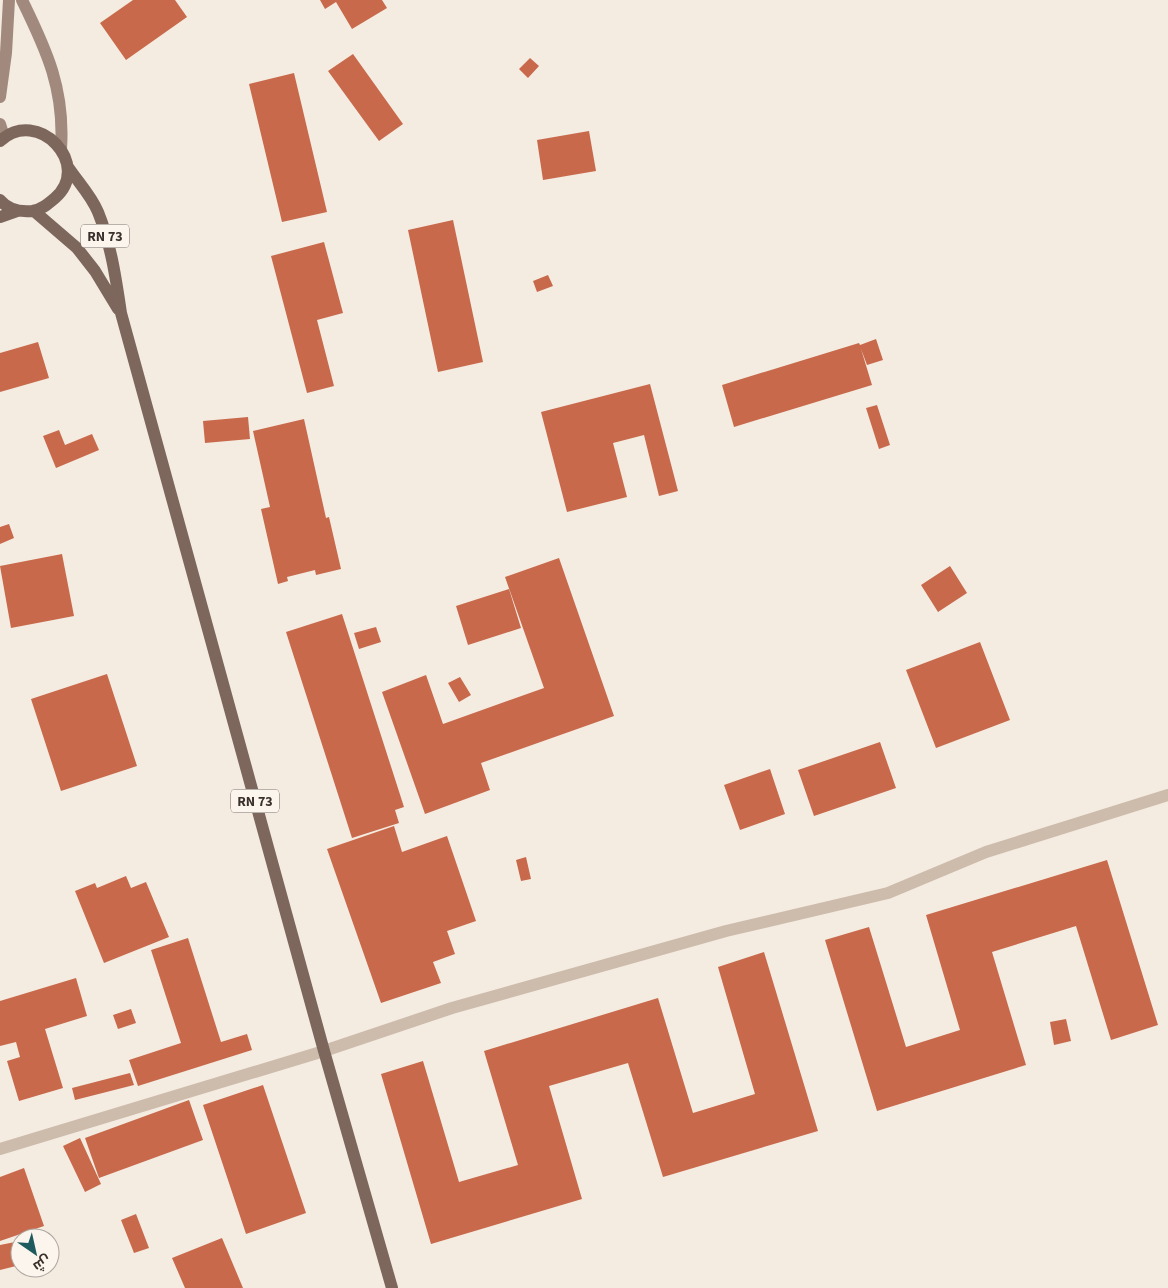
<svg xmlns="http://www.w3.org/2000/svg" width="1168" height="1288" font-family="'Source Sans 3',Cairo,sans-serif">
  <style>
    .building { fill: #c8694b }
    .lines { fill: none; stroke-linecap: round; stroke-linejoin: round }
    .minor { stroke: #cdbbac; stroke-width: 12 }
    .secondary { stroke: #a18a7d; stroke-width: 12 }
    .primary { stroke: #7d675c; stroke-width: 12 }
    .labels { text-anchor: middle; stroke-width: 4.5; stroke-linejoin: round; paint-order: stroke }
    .shield { fill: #fbf5ee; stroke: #756b66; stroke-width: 1 }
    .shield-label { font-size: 14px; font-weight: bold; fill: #3b302b }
  </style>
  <rect width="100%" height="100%" fill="#f4ebe1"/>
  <!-- building -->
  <path class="building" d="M133 0H175L187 17 126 60 100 23Z
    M320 0H382L387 8 352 29 336 2 325 9Z
    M353 54 403 124 379 141 328 71Z
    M530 58 539 66 528 78 519 69Z
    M294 73 327 212 282 222 249 84Z
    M589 131 596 171 543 180 537 140Z
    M453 220 483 362 438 372 408 230Z
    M324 242 343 313 317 320 334 386 307 393 271 256Z
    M548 275 553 286 537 292 533 281Z
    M876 339 883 360 867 365 861 349 872 385 734 427 722 385 859 343 860 345Z
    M38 342 49 378 0 392V353Z
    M650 384 678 491 659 496 644 435 613 443 627 497 567 512 541 412Z
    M877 405 890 445 879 449 866 408Z
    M248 417 250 439 205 443 203 421Z
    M304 419 326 518 329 517 341 569 316 575 315 570 287 577 288 581 278 584 261 509 270 507 253 431Z
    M59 430 65 445 92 434 99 450 56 468 43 436Z
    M9 524 14 538 0 544V527Z
    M62 554 74 616 11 628 0 566Z
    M559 558 614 716 481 763 490 790 425 814 382 692 426 675 443 724 544 688 505 577Z
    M950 566 967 593 938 612 921 585Z
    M509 589 521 628 468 645 456 606Z
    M342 614 404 807 395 810 399 823 352 838 286 632Z
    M376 627 381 642 359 649 354 633Z
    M980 642 1010 720 936 748 906 670Z
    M107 674 137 766 61 791 31 699Z
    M460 677 471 695 459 702 448 683Z
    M880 742 896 788 814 816 798 770Z
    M770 769 785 814 740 830 724 785Z
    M394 826 402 852 447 836 476 921 447 931 455 954 433 962 441 983 381 1003 327 849Z
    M526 857 531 879 521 881 516 860Z
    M1107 860 1158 1025 1111 1040 1076 926 992 952 1026 1065 877 1111 825 940 869 927 906 1047 960 1030 926 915Z
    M126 876 131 888 146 882 169 937 104 963 75 891 95 883 97 888Z
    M188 938 221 1042 247 1034 252 1050 138 1086 129 1060 181 1043 151 950Z
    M764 952 818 1131 663 1177 628 1063 549 1086 582 1199 431 1244 381 1074 423 1061 459 1182 518 1165 484 1051 658 998 693 1113 755 1094 718 967Z
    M76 978 87 1016 45 1029 63 1088 19 1101 7 1061 20 1057 16 1042 0 1046V1001Z
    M131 1009 136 1023 118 1029 113 1015Z
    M1066 1019 1071 1041 1054 1045 1050 1022Z
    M130 1073 134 1085 75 1100 72 1088Z
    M263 1085 306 1213 246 1234 203 1105Z
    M189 1100 203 1140 99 1178 85 1138Z
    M80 1138 101 1184 85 1192 63 1146Z
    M24 1168 44 1226 0 1241V1177Z
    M136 1214 149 1248 134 1253 121 1220Z
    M222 1238 243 1288H185L172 1258Z
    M15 1242 20 1265 0 1270V1245Z"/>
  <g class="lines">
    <!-- minor -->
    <path class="minor" d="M0 1149 324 1051 452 1008 726 931 888 893 986 852 1168 795"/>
    <!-- secondary -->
    <path class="secondary" d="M22 0C47 51 65 90 61 149
      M0 97 6 53 9 0
      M0 124 4 137"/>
    <!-- primary -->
    <path class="primary" d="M0 141C38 106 93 165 55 198 48 204 41 210 32 211 20 212 8 210 0 200
      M68 167C78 182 91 195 98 212 111 244 116 279 121 313L324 1051 392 1288
      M34 211 77 248 95 271 118 309
      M0 217 17 211"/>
  </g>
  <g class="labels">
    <!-- shield labels -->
    <g class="shield">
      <rect x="81" y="224.5" width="48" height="23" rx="4"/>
      <rect x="231" y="789.5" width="48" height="23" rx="4"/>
    </g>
    <g class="shield-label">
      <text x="105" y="241">RN 73</text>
      <text x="255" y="806">RN 73</text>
    </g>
  </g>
  <!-- north arrow -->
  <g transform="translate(35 1253) rotate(146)"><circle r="24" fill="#fbf5ee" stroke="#aea6a0"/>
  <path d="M0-4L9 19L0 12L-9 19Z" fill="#1f5a5e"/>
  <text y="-8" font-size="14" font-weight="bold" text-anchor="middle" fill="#3b302b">ش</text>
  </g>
</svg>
